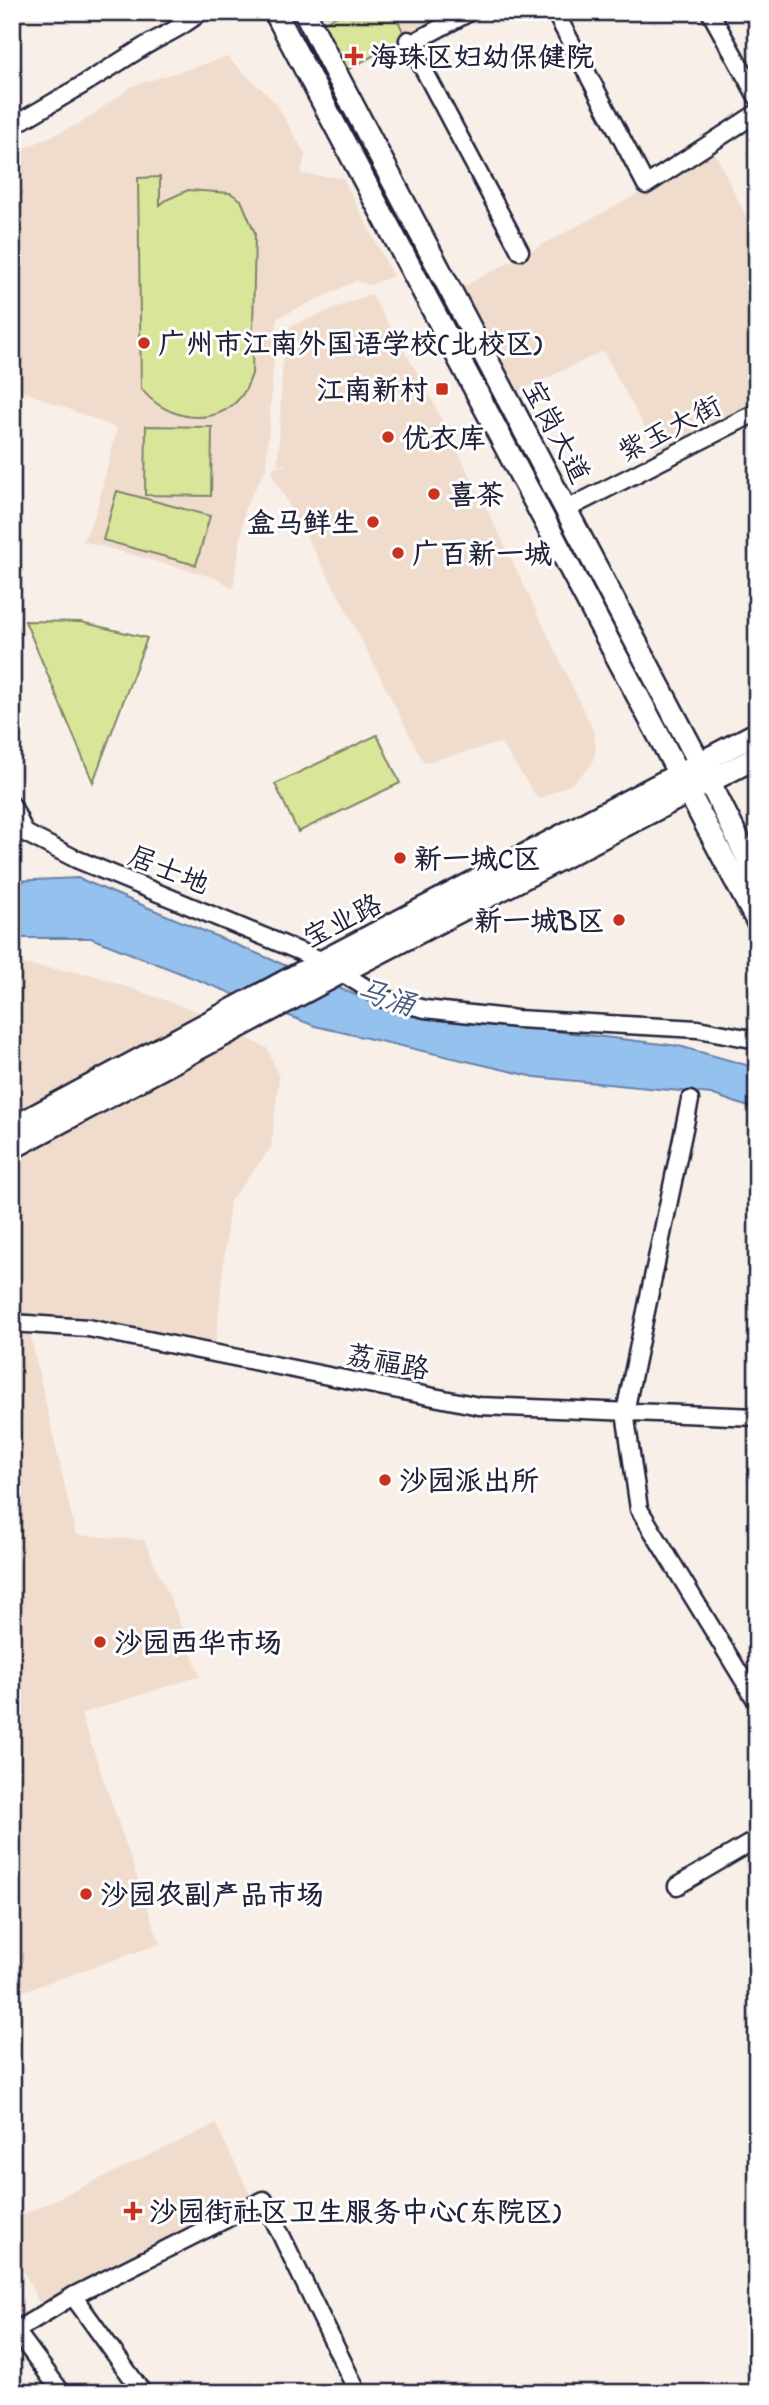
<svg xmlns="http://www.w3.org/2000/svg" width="769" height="2405" font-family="'Indie Flower','LXGW WenKai TC',sans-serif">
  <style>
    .built { fill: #f0dccd }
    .green { fill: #d9e699; stroke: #7e846a; stroke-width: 2 }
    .water { fill: #95c1ee; stroke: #6781a6; stroke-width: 2 }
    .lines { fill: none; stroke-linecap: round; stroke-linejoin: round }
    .street-casing { stroke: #22223b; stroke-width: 21 }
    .secondary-casing { stroke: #22223b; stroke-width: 26 }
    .street { stroke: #fff; stroke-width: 16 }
    .secondary { stroke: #fff; stroke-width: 21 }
    .poi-dot { fill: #c8321e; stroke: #fff; stroke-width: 2.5 }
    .labels { text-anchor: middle; stroke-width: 6; stroke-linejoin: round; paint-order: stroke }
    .poi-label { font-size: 28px; font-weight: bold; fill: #22223b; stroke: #fff; text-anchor: start }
    .street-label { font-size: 28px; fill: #22223b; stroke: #fff }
    .water-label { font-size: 30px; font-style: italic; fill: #4a5a7a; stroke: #fff }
  </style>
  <rect width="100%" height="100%" fill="#f8efe8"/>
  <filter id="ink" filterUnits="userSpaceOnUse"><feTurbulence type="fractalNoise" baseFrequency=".0143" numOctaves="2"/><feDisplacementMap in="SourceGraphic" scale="14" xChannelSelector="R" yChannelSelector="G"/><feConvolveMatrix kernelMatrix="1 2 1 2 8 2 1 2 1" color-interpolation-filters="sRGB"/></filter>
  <g filter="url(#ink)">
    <!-- built -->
    <path class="built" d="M311 12H462L342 74Z
      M227 57 276 103 305 154 301 174 343 178 393 276 370 285 356 281 277 318 266 468 245 508 233 589 219 579 83 541 96 512 117 428 12 387V157L27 147 83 122 132 86Z
      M715 153 757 239V405L659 454 603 351 510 396 455 291Z
      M371 294 426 388 507 550 594 732 596 750 592 765 571 784 538 799 501 743 424 763 340 598 274 478 272 470 276 466H288L278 464V458L284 335 291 326 305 320Z
      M12 963 90 974 196 1011 268 1049 279 1078 271 1148 230 1201 215 1349 12 1318Z
      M12 1332 30 1333 76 1535 144 1540 174 1607 200 1676 81 1714 160 1944 12 1995Z
      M216 2124 253 2201 39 2303 12 2247V2220Z
      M12 2294 27 2315 12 2325Z"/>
    <!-- green -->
    <path class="green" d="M344 12H394L406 38 343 72 319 25Z
      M160 177V205L166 200 188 190 230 193 241 200 255 233 252 374C248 384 245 394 236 402 208 429 162 417 141 388L138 178Z
      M146 426 212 427 211 496 145 495Z
      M117 491 210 516 196 565 103 540Z
      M25 621 81 622 147 638 93 782Z
      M377 735 400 783 298 832 275 784Z"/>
    <!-- water -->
    <path class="water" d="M78 878 396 1012 679 1046 757 1068V1110L711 1094 535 1077 315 1026 91 938H12V881Z"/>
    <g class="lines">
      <defs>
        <path id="street" d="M555 12 646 185 757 113
          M710 12 757 97
          M408 40 520 251
          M410 44 470 12
          M12 123 23 120C63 97 101 74 140 49 160 36 183 28 200 12
          M567 509 757 412
          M12 805 25 833 76 859 323 961 384 999 425 1009 517 1019 698 1029 757 1040
          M690 1100 625 1412 639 1509 757 1702
          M12 1323 88 1328 479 1406 757 1417
          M677 1886 757 1839
          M73 2296 143 2393
          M16 2331 62 2393
          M12 2333 73 2296 264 2200 358 2393"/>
        <path id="secondary" d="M275 12 757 921
          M305 12 329 60 709 781 757 877
          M12 1128 323 961 757 733
          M12 1148 342 972 757 757"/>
      </defs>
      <!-- street casing -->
      <use href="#street" class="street-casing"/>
      <!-- secondary casing -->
      <use href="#secondary" class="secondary-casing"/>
      <!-- street -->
      <use href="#street" class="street"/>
      <!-- secondary -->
      <use href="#secondary" class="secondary"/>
    </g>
  </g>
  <!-- markers -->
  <g class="poi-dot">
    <path d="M350.5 45.5h7v7h7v7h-7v7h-7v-7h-7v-7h7z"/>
    <circle cx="144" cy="343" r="7"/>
    <rect x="435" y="382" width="14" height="14" rx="3.5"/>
    <circle cx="388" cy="437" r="7"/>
    <circle cx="434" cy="494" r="7"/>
    <circle cx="373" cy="522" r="7"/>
    <circle cx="398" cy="553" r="7"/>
    <circle cx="400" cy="858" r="7"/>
    <circle cx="619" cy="920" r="7"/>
    <circle cx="385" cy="1480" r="7"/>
    <circle cx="100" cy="1642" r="7"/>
    <circle cx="86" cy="1894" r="7"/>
    <path d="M129.5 2200.5h7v7h7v7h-7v7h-7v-7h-7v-7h7z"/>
  </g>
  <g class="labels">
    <!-- poi labels -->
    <g class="poi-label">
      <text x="370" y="66">海珠区妇幼保健院</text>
      <text x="158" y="353">广州市江南外国语学校(北校区)</text>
      <text x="428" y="399" text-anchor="end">江南新村</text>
      <text x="402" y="447">优衣库</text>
      <text x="448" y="504">喜茶</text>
      <text x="359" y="532" text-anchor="end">盒马鲜生</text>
      <text x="412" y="563">广百新一城</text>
      <text x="414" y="868">新一城C区</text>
      <text x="605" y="930" text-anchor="end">新一城B区</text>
      <text x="399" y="1490">沙园派出所</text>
      <text x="114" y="1652">沙园西华市场</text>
      <text x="100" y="1904">沙园农副产品市场</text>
      <text x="149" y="2221">沙园街社区卫生服务中心(东院区)</text>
    </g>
    <!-- street labels -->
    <g class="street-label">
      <text transform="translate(669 428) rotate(-27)" y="10">紫玉大街</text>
      <text transform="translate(557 431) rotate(62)" y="10">宝岗大道</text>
      <text transform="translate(169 869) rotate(22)" y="10">居士地</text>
      <text transform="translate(342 920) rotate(-27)" y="10">宝业路</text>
      <text transform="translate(388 1361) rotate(11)" y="10">荔福路</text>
    </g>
    <!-- water labels -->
    <g class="water-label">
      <text transform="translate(386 997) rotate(18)" y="10">马涌</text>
    </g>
  </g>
  <!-- margin -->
  <rect width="769" height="2405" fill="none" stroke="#fff" stroke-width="42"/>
  <rect x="21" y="21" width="727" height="2363" fill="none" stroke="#22223b" stroke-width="2.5" filter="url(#ink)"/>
</svg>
